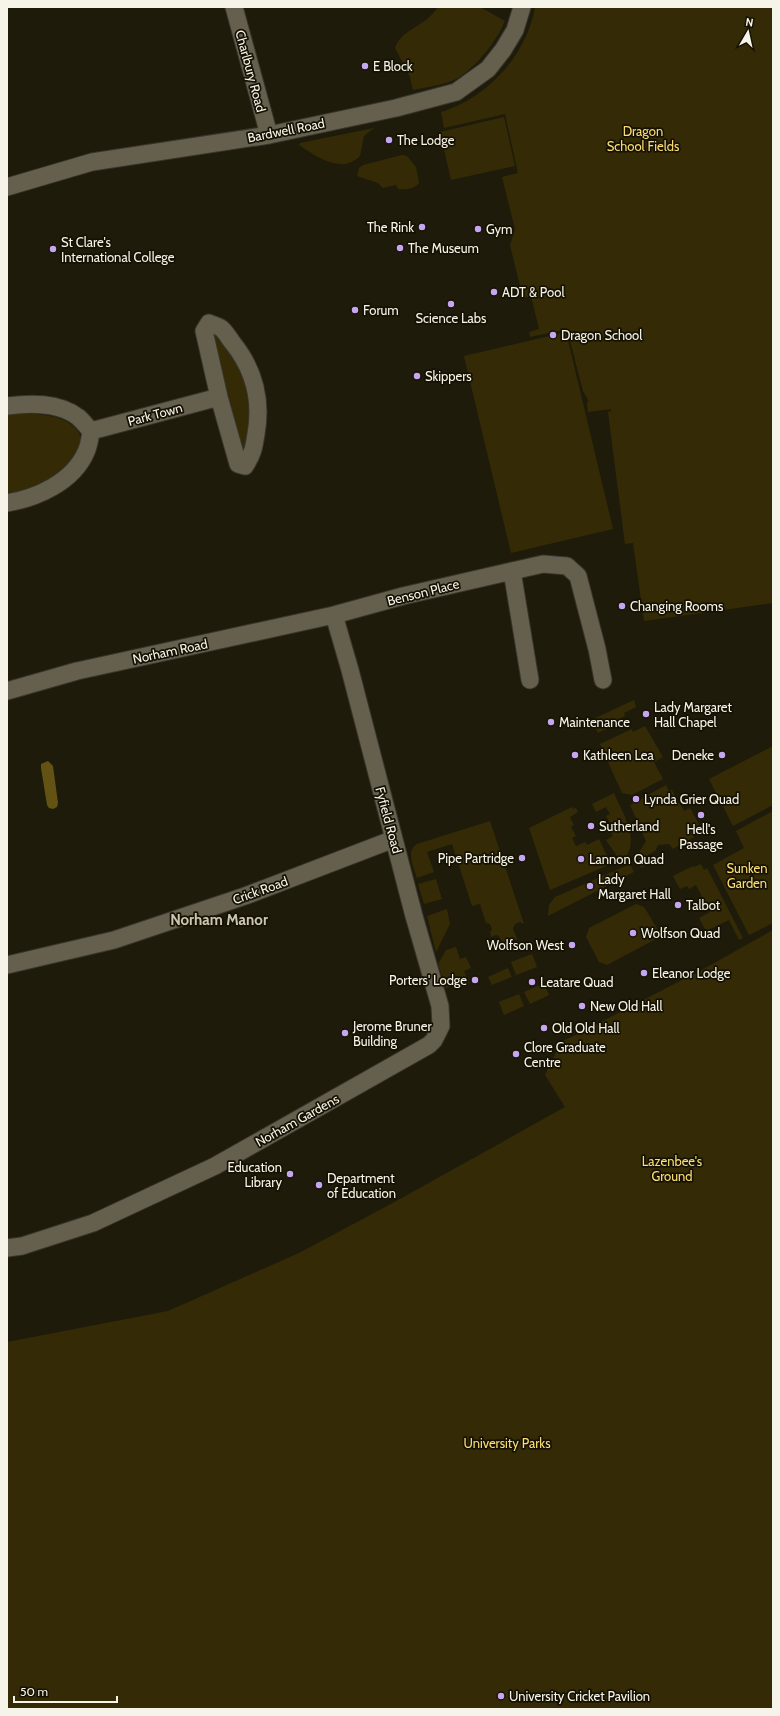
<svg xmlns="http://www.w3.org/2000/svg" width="780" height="1716" font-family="Cabin,sans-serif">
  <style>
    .green { fill: #342b06 }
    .water { fill: #625214 }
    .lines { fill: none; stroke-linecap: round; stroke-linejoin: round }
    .minor-casing { stroke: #38352e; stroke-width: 19 }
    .minor { stroke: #65604e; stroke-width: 17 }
    .poi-dot { fill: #c6a6f0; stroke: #161203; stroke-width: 1.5 }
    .labels { text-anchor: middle; stroke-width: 3.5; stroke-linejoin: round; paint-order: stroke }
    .poi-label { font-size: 13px; fill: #f6f3e8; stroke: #161203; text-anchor: start }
    .street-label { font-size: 13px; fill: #f6f3e8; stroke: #161203 }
    .park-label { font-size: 13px; fill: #fbdd72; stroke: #161203 }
    .quarter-label { font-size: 15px; font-weight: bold; fill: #cbc6b1; stroke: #161203 }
  </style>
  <rect width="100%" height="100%" fill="#1f1b0b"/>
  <!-- green -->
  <path class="green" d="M438 7H480L505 21C497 41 476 67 458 78 445 85 427 87 413 90L410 77 395 48C400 33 416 28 427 19 431 16 435 11 438 7Z
    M535 7H773V603L644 621 633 543 625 544 608 412 611 411V409L588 412 587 405 588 400 583 391 567 329 530 337 529 332 539 329 531 296 523 298 510 245 515 229 502 177 518 173 505 114 444 128 441 112C487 98 527 55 535 7Z
    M504 117 515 166 451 180 440 132Z
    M374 128 364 136 360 156C341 175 316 156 299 145L300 143Z
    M402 155 407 156 416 167 419 183C415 189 405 190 398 189L396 185 383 188 378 183 357 176 359 168 363 165Z
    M214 332 227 341 252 386 249 453 239 454 208 336Z
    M566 332 613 529 511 553 464 356Z
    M19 413C35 414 53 414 67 422 89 433 81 452 67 466 56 478 24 492 7 495V415Z
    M634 700 636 707 624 713 625 716 621 718 622 721 598 733 591 720Z
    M645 726 663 757 654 762 663 779 632 795 622 793 600 744 632 729 633 732Z
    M773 746V805L733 826 709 779Z
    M666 785 669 791 672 790 684 811 690 808 701 828 692 832 694 837 673 849 669 844 658 845 655 851 648 855 651 862 641 868 637 856 646 841 630 805Z
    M614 793C622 812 640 839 625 858L619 859 606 840 613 836 608 827 611 825 606 816 610 814 606 807 596 812 592 804Z
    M572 807 573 809 576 808 578 812 570 817 574 825 571 827 576 836 572 838 576 846 585 842 587 845 599 839 611 864 550 890 529 828Z
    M773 811V923L749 935 713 865 744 848 736 831Z
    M490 821 524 924 520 922 515 924 513 929 517 939 495 949 494 944 500 940 499 936 496 935 491 937 490 932 492 929 490 924 486 923 480 904 472 906 452 844 427 852 434 872 417 878C414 868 405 851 417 844Z
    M630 864 634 872 548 916 549 905 555 897Z
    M701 864 704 870 707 868 743 938 739 940 729 920 706 931 699 918 710 912 696 885 689 889 687 886 680 889 673 876 693 866 694 867Z
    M436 879 442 899 424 904 418 884Z
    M636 904 644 907 658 930 656 939 607 965 599 962 586 937 589 928Z
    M447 909 450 924 436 952 427 916Z
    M773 930V1709H7V1342L168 1311 299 1253 389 1205 565 1107 545 1075 558 1048 556 1044 578 1034 709 966Z
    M456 947 460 959 466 957 471 968 464 971 469 983 446 988 438 964 446 950Z
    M532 954 537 967 516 975 511 962Z
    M508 968 512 977 492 985 488 977Z
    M544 983 549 995 530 1004 524 992Z
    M519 994 524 1006 504 1015 499 1002Z"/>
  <!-- water -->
  <path class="water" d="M48 761 53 766 58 803 57 807 53 809 49 808 47 805 41 768V764Z"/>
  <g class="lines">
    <defs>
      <path id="minor" d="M234 7 269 135
        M7 187 92 162 269 135 396 108 456 92 488 69 503 50 515 30 522 7
        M209 323C213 325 218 326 221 328 225 331 229 338 232 342 254 369 262 400 256 434 254 447 253 454 245 466L238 464 219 397 204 331Z
        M7 406C30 403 58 402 78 417 83 421 87 427 91 431 90 438 89 446 86 452 73 482 37 498 7 503
        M91 431 219 397
        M512 571 530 680
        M7 691 77 671 334 615 403 596 543 564 567 566 578 576 597 649 603 680
        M7 965 114 940 245 896 394 839
        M7 1248 22 1246 93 1223 215 1166 429 1045 434 1040 441 1026 440 1006 414 916 350 670 334 615"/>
    </defs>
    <!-- minor casing -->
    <use href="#minor" class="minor-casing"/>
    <!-- minor -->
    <use href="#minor" class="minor"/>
  </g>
  <!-- markers -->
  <g class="poi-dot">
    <circle cx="365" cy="66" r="4"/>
    <circle cx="389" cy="140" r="4"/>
    <circle cx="422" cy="227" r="4"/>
    <circle cx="478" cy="229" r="4"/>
    <circle cx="400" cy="248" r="4"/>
    <circle cx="53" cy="249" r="4"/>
    <circle cx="494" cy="292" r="4"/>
    <circle cx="451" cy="304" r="4"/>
    <circle cx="355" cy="310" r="4"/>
    <circle cx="553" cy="335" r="4"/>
    <circle cx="417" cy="376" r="4"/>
    <circle cx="622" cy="606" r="4"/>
    <circle cx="646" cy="714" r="4"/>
    <circle cx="551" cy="722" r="4"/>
    <circle cx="575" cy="755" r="4"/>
    <circle cx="722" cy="755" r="4"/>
    <circle cx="636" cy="799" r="4"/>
    <circle cx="701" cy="815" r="4"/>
    <circle cx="591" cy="826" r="4"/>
    <circle cx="522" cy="858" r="4"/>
    <circle cx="581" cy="859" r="4"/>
    <circle cx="590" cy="886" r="4"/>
    <circle cx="678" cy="905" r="4"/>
    <circle cx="633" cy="933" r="4"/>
    <circle cx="572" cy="945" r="4"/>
    <circle cx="644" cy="973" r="4"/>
    <circle cx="475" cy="980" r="4"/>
    <circle cx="532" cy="982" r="4"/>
    <circle cx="582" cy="1006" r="4"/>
    <circle cx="544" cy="1028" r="4"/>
    <circle cx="345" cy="1033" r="4"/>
    <circle cx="516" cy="1054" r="4"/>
    <circle cx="290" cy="1174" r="4"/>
    <circle cx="319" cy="1185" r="4"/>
    <circle cx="501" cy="1696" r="4"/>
  </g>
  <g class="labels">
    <!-- poi labels -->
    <g class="poi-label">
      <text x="373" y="71">E Block</text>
      <text x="397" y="145">The Lodge</text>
      <text x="414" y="232" text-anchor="end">The Rink</text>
      <text x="486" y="234">Gym</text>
      <text x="61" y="247">St Clare's<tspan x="61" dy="15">International College</tspan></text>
      <text x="408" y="253">The Museum</text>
      <text x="502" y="297">ADT &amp; Pool</text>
      <text x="363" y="315">Forum</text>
      <text x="451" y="323" text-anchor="middle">Science Labs</text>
      <text x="561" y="340">Dragon School</text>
      <text x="425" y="381">Skippers</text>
      <text x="630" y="611">Changing Rooms</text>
      <text x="654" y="712">Lady Margaret<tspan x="654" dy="15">Hall Chapel</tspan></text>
      <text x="559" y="727">Maintenance</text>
      <text x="583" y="760">Kathleen Lea</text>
      <text x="714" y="760" text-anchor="end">Deneke</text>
      <text x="644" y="804">Lynda Grier Quad</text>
      <text x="599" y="831">Sutherland</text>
      <text x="701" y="834" text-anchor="middle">Hell's<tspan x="701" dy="15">Passage</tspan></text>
      <text x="514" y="863" text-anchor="end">Pipe Partridge</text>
      <text x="589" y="864">Lannon Quad</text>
      <text x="598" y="884">Lady<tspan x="598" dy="15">Margaret Hall</tspan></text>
      <text x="686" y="910">Talbot</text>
      <text x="641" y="938">Wolfson Quad</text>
      <text x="564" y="950" text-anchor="end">Wolfson West</text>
      <text x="652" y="978">Eleanor Lodge</text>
      <text x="467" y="985" text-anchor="end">Porters' Lodge</text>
      <text x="540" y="987">Leatare Quad</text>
      <text x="590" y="1011">New Old Hall</text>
      <text x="353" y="1031">Jerome Bruner<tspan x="353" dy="15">Building</tspan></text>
      <text x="552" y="1033">Old Old Hall</text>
      <text x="524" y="1052">Clore Graduate<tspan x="524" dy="15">Centre</tspan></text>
      <text x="282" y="1172" text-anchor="end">Education<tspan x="282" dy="15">Library</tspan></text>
      <text x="327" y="1183">Department<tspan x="327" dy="15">of Education</tspan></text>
      <text x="509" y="1701">University Cricket Pavilion</text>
    </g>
    <!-- street labels -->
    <g class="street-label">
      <text transform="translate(251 71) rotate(75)" y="5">Charlbury Road</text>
      <text transform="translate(286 130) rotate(-11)" y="5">Bardwell Road</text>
      <text transform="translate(155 414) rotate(-15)" y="5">Park Town</text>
      <text transform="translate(423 592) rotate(-14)" y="5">Benson Place</text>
      <text transform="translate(170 651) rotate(-12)" y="5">Norham Road</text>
      <text transform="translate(389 820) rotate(75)" y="5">Fyfield Road</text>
      <text transform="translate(260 890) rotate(-20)" y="5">Crick Road</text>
      <text transform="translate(297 1120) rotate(-29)" y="5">Norham Gardens</text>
    </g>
    <!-- park labels -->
    <g class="park-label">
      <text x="643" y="136">Dragon<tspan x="643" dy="15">School Fields</tspan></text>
      <text x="747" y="873">Sunken<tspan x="747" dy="15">Garden</tspan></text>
      <text x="672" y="1166">Lazenbee's<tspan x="672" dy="15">Ground</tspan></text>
      <text x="507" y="1448">University Parks</text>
    </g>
    <!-- quarter labels -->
    <g class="quarter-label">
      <text x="219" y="925">Norham Manor</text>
    </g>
  </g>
  <!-- border -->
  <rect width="780" height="1716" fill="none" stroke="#f6f3e8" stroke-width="16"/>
  <!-- north arrow -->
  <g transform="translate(748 32) rotate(9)" stroke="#161203" stroke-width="3" paint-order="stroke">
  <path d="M0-3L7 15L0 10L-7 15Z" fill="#f6f3e8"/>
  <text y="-6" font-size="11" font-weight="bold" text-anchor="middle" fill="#f6f3e8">N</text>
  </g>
  <!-- scale -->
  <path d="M14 1696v6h103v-6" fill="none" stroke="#f6f3e8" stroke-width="2"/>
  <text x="20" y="1696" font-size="12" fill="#f6f3e8" stroke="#161203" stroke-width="3" paint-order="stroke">50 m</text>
</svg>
